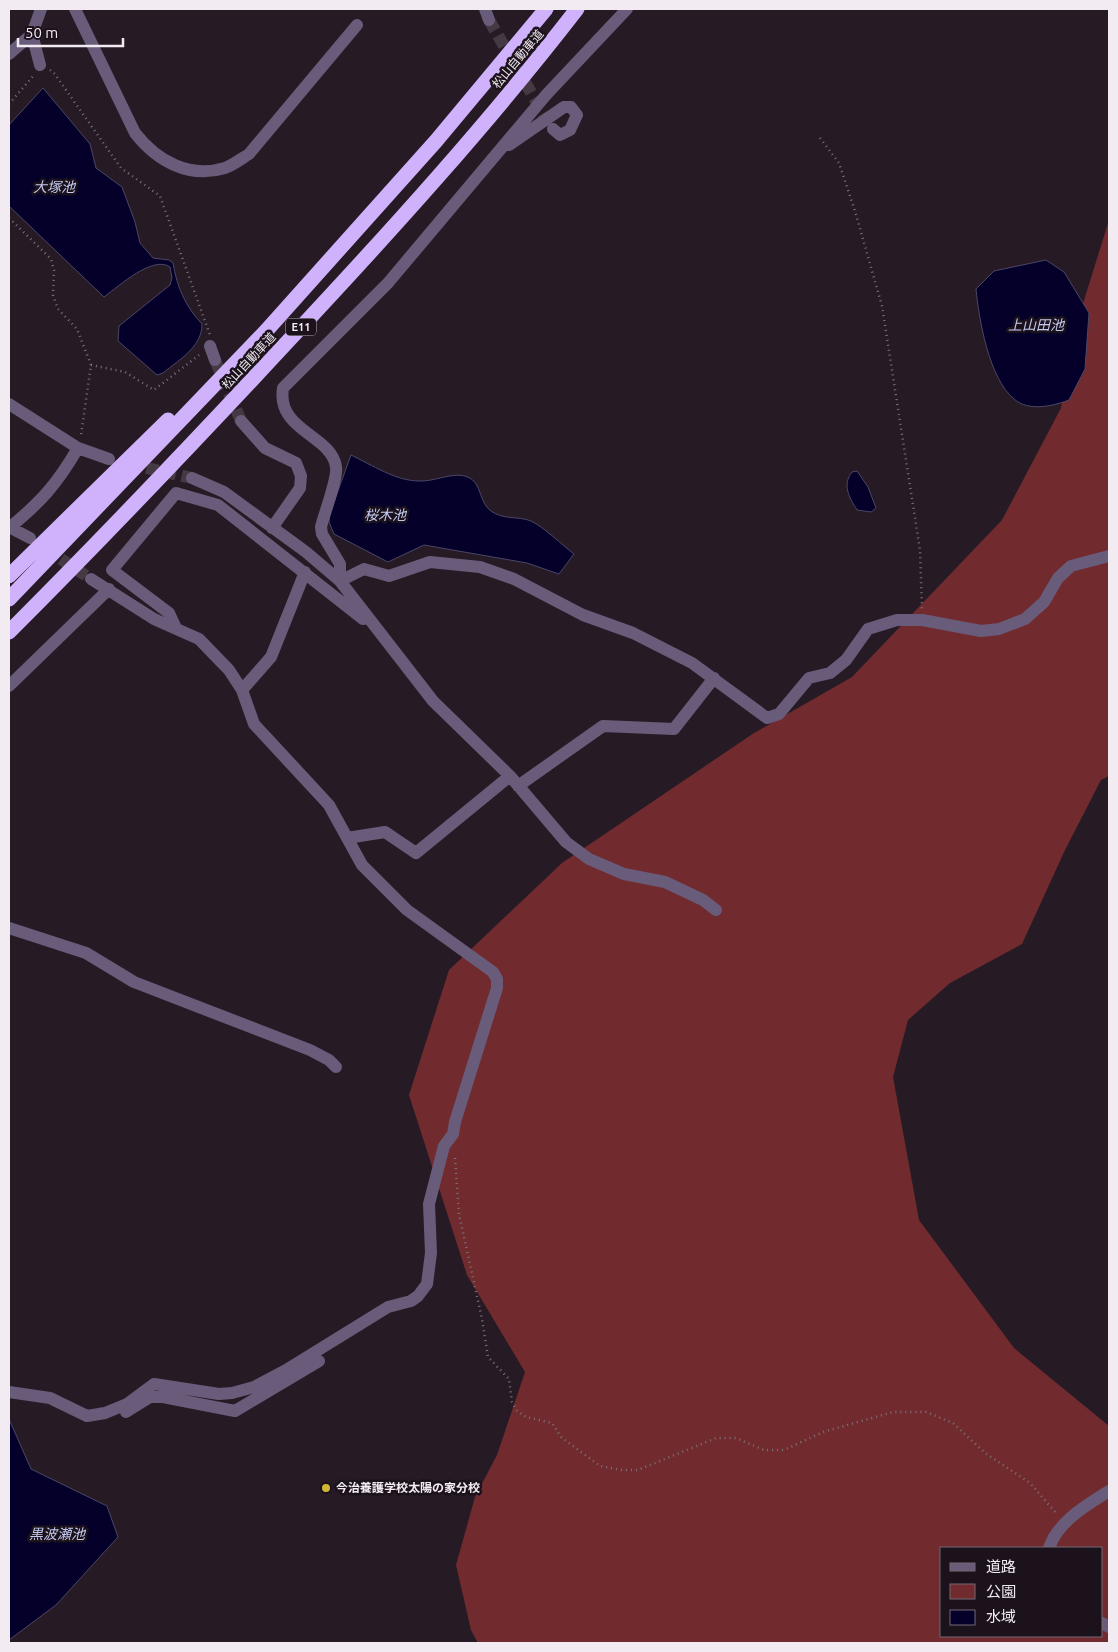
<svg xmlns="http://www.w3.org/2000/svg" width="1118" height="1652" font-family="Ubuntu,'Noto Sans JP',sans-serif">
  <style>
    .green { fill: #712b2f; fill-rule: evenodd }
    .water { fill: #05002a; stroke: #4c4666 }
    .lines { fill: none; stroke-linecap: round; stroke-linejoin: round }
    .minor-tunnel { stroke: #453a44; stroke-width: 12; stroke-dasharray: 12 6; stroke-linecap: butt }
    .path { stroke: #7b727b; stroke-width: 2.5; stroke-dasharray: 1 4; stroke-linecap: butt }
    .minor { stroke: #685c7a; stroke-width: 12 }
    .highway { stroke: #d0b1fc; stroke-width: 15 }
    .poi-dot { fill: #d2b735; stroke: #1c121c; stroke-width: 2 }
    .labels { text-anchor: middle; stroke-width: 5; stroke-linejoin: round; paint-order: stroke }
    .shield { fill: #1c121c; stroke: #b2aab2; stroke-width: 1 }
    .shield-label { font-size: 11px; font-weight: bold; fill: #f2ebf2 }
    .street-label { font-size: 12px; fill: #f2ebf2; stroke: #1c121c }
    .poi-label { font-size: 12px; font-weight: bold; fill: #f2ebf2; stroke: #1c121c; text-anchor: start }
    .water-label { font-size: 14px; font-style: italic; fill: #c3caf1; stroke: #1c121c }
  </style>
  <rect width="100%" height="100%" fill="#261b25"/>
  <!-- green -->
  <path class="green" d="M1109 220V776L1101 780 1065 850 1022 944 950 983 908 1020 893 1077 919 1220 1014 1348 1109 1426V1643H478L471 1630 456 1565 475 1497 497 1455 525 1372 467 1275 409 1095 449 970 562 863 754 733 852 677 1002 520 1061 408 1072 339ZM942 1548H1102V1636H942Z"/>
  <!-- water -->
  <path class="water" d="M43 88 90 144 96 168 122 187 135 222 140 243 153 258 169 260 173 263C177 287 185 306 202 324 202 347 180 359 163 373L157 375 118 341 119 326 170 285 172 278 170 267C153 255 119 286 104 297L9 206V125Z
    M1046 260 1064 272 1089 313 1085 369 1069 400C1053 406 1029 412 1014 399 989 378 979 320 976 289L994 271Z
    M351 455C372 465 396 481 419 481 435 482 453 471 468 477 482 483 479 503 491 511 503 520 519 516 531 521 544 527 562 545 574 554L559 574 527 563 424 545 388 562 334 534 329 522 330 513Z
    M857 471 868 487 876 508 871 512 857 510C849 497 842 485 852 472Z
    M9 1419 31 1469 107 1506 118 1537 56 1605 9 1640Z"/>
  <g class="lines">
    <!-- minor-tunnel -->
    <path class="minor-tunnel" d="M489 20 551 127
      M215 360 241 421
      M129 464 192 478
      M46 549 91 579"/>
    <!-- path -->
    <path class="path" d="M50 70 54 73 121 168 160 196 210 335
      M9 104 34 75
      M820 138 839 163 855 211 882 306 920 550 922 609
      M9 218 51 259 54 270 53 295 58 309 77 329 91 365 81 435
      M91 365 125 372 154 390 199 355
      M455 1158 459 1214 482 1319 488 1357 509 1379 512 1402 517 1411 526 1417 552 1423 561 1437 600 1466 622 1470H638L716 1438H736L764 1450H784L823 1432 893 1412H926L953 1423 985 1453 1030 1483 1056 1513"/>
    <!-- minor -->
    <path class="minor" d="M75 9 135 133C157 161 189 179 225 168 233 165 241 159 249 154L357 25
      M485 9 489 20
      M9 54 32 34
      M40 65 32 34 41 9
      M509 145 564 107H571L577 115 570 130 560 135 553 129
      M210 346 215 360
      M9 404 78 448 109 459
      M241 421 265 448 296 463 301 476 300 488 272 528
      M192 478 224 492 306 552 340 581 433 701 510 776 566 842 589 859 624 874 665 882 703 900 716 910
      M9 527 30 538
      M9 528C41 502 57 484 78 448
      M340 581 364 569 389 576 430 562 480 567 514 579 583 615 633 633 692 663 767 718 779 714 809 678 830 673 846 660 868 629 897 620H922L981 631 999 629 1025 619 1044 602 1058 578 1071 566 1109 556
      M340 581V564L322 534 321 527C324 514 338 478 336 467 332 435 276 431 283 388L388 283 546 95 627 9
      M176 628 169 613 112 570 176 493 218 505 363 619
      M9 686 109 589
      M242 690 271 657 305 572
      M518 786 603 726 674 729 714 678
      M347 838 385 832 416 853 510 776
      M9 928 86 953 134 982 310 1050 329 1060 336 1067
      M9 1392 50 1398 87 1416 105 1413 127 1404 154 1384 219 1394 232 1393 254 1387 286 1370 388 1307 411 1301 418 1296 427 1284 431 1253 429 1204 444 1146 453 1134 455 1122 497 988V979L493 972 407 910 362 865 329 805 254 724 242 690 229 670 199 639 154 619 91 579
      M126 1412 150 1397H163L235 1411 319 1361
      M1049 1548C1058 1521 1087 1505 1109 1491
      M1102 1623 1109 1627"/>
    <!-- highway -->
    <path class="highway" d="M9 576 168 420
      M9 599 266 331 436 141 546 9
      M9 632C105 536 198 438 291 338 390 232 488 124 577 9"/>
  </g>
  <!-- markers -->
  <circle class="poi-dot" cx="326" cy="1488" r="5"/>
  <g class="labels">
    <!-- shield labels -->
    <rect class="shield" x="286" y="318.5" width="30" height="17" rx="4"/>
    <g class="shield-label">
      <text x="301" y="331">E11</text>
    </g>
    <!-- street labels -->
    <g class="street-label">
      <text transform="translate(518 59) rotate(-50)" y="4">松山自動車道</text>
      <text transform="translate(249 361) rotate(-47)" y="4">松山自動車道</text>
    </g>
    <!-- poi labels -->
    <g class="poi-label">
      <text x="336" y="1492">今治養護学校太陽の家分校</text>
    </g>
    <!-- water labels -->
    <g class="water-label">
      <text x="54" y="192">大塚池</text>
      <text x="1036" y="330">上山田池</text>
      <text x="385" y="520">桜木池</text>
      <text x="57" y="1539">黒波瀬池</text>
    </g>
  </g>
  <!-- border -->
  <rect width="1118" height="1652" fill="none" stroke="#f2ebf2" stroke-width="20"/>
  <!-- legend -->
  <rect x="940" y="1547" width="162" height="90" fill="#1c121c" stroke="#726972"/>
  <rect x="950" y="1563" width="25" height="8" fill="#685c7a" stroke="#726972"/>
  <text x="986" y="1572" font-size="15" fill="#f2ebf2">道路</text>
  <rect x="950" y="1584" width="25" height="15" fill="#712b2f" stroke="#726972"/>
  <text x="986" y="1597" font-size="15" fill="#f2ebf2">公園</text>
  <rect x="950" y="1610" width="25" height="15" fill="#05002a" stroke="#726972"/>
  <text x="986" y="1622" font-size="15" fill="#f2ebf2">水域</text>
  <!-- scale -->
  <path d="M18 38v8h105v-8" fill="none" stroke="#f2ebf2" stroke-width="2.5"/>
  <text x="25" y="38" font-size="15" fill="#f2ebf2" stroke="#1c121c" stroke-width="4" paint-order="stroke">50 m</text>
</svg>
